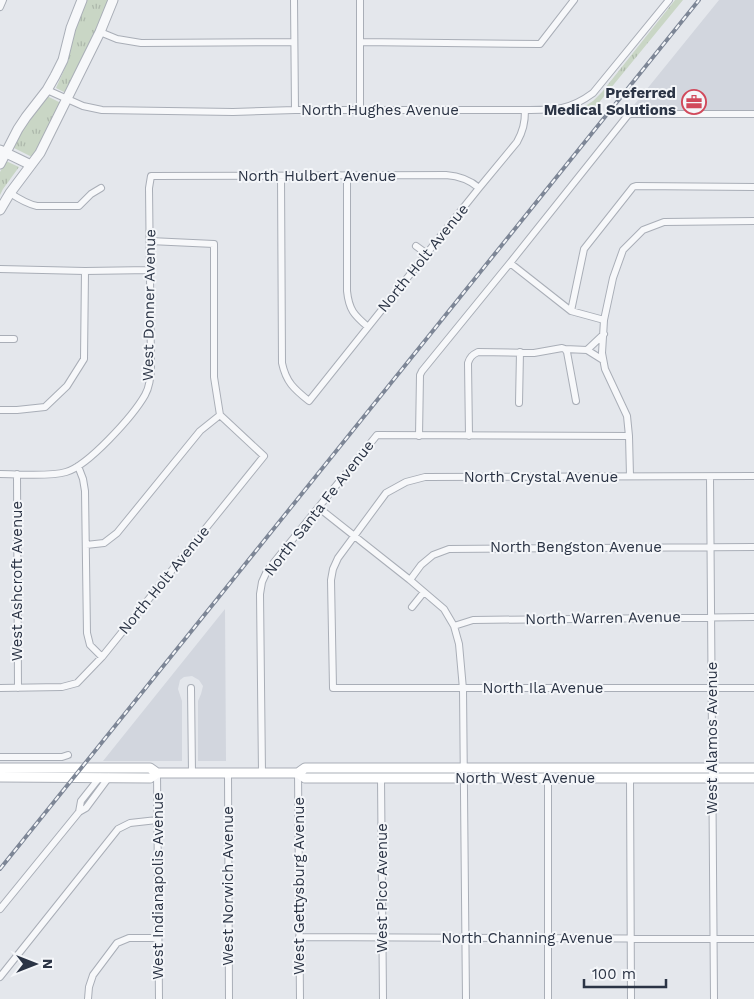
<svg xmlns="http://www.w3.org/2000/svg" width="754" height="999" font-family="'Work Sans',sans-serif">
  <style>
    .built { fill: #d2d6de }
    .grass { fill: url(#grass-tufts) }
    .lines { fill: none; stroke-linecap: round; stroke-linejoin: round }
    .minor-casing { stroke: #a9aeb7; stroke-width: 8 }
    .tertiary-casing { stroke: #a9aeb7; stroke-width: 11 }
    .secondary-casing { stroke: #a9aeb7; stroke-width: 11 }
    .minor { stroke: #f7f8fa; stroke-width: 6 }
    .tertiary { stroke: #f7f8fa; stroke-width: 9 }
    .secondary { stroke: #fff; stroke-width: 9 }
    .rail-casing { stroke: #7d8696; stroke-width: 4 }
    .rail { stroke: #f4f6f9; stroke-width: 2; stroke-dasharray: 5.5; stroke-linecap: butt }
    .labels { text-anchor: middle; stroke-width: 4; stroke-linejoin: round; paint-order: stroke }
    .poi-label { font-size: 15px; font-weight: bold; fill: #2b3445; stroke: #f4f6f9; text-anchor: end }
    .street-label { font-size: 15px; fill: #2b3445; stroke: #f4f6f9 }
  </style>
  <defs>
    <pattern id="grass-tufts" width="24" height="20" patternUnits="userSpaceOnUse" patternTransform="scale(1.25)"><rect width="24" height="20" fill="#c9d6c5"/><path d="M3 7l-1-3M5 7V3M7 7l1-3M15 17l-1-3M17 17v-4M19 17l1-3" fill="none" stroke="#adb8ab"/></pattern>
  </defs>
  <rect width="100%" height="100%" fill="#e4e7ec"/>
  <!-- built -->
  <path class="built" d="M719 0H754V111H642L634 105Z
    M225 609 226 761H198V701L201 694 203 686 199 680 192 676 184 677 180 680 178 689 182 701V761H103Z"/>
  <!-- grass -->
  <path class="grass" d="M86 0H110L107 9 66 93 56 88 68 61 72 34Z
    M675 0H683L592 111 579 110 593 101 602 92Z
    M47 96 61 103 39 148 32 157 12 147 27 121Z
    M6 161 19 167 3 189 0 195V172Z"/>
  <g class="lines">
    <defs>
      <path id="minor" d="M294 0 295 110
        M360 0V110
        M0 7 3 0
        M100 32 117 39 141 43 294 42
        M360 42 540 44 574 0
        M47 90 83 106 102 110 233 112 295 110H525C553 110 569 111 593 93L669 0
        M281 176 282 363C286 382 294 389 309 401L479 188 517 142C523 131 525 123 525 110
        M347 176V291C349 310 354 315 368 327
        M10 193C19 199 27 204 37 206H79L91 194 101 188
        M416 246 427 254
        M510 263 571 311 604 320
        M0 269 85 271 151 270
        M571 311 584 249 633 187 636 186 754 187
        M0 339H14
        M565 349 587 350
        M603 360 587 350 604 334
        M519 403 520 352
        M0 410H17L45 407 67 386 84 359 85 271
        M419 436 420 375 422 371 510 263 628 115 631 114H754
        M469 436 468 363C470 357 472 355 478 352L534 353 562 348 565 349 567 352 576 401
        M78 466 83 479 85 491 87 633 90 645 102 657
        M0 474C18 474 49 477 66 472 88 466 133 416 145 395 150 386 151 376 151 365L149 188 151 176 446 175C459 176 469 179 479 188
        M17 474 18 688
        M630 476 629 436 627 416 605 369 602 353 604 320 613 278 623 250 643 230 664 222 754 221
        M754 476 425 477 406 482 386 493 338 558 333 569 331 580 333 688H754
        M710 477 714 999
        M319 508 410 580 444 609 454 626 459 644 463 689 466 999
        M86 545 104 543 117 533 200 431 220 415
        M410 580 421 565 433 555 449 549 754 547
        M412 607 424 592
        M454 626 473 620 754 617
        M0 688 62 687 77 683 102 657 264 456 220 415 214 377V244L150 241
        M191 688 192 773
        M0 757H62L68 755
        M157 773 159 999
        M228 773 229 999
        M262 773 260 594 262 582 267 571 377 435 629 436
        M298 773 300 999
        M548 775V999
        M381 778 383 999
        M630 778 631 999
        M79 812 81 801 100 777
        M0 909 79 812 86 808 109 777
        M299 937 754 939
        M0 977 118 829 130 823 157 820
        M88 999 89 987 93 975 117 943 129 938H158"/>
      <path id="tertiary" d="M0 150 31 165
        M0 164 18 129 26 117 47 90 55 76 63 60 71 28 82 0
        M0 210 10 193 40 153 100 32 113 0"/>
      <path id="secondary" d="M0 768H150L157 773
        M298 773 305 778H754
        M0 777 150 778 157 773H298L305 768H754"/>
    </defs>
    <!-- minor casing -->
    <use href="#minor" class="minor-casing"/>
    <!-- tertiary casing -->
    <use href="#tertiary" class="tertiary-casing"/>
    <!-- secondary casing -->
    <use href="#secondary" class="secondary-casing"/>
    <!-- minor -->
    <use href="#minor" class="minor"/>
    <!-- tertiary -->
    <use href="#tertiary" class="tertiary"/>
    <!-- secondary -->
    <use href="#secondary" class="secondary"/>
    <defs>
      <path id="rail" d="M0 869 699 0"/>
    </defs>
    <!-- rail casing -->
    <use href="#rail" class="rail-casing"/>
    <!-- rail -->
    <use href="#rail" class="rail"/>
  </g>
  <!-- icons -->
  <defs>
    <symbol id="office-ring" viewBox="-11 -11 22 22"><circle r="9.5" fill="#f4f6f9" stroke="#d1495b" stroke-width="1.5"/><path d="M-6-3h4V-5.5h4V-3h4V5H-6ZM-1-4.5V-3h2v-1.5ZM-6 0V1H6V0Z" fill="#d1495b"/></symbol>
  </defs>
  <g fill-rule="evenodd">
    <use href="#office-ring" x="680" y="88" width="28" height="28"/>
  </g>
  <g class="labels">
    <!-- poi labels -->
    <g class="poi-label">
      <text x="676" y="98">Preferred<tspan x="676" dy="17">Medical Solutions</tspan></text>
    </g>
    <!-- street labels -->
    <g class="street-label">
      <text x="380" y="115">North Hughes Avenue</text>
      <text x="317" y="181">North Hulbert Avenue</text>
      <text transform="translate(423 258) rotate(-51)" y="5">North Holt Avenue</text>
      <text transform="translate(149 305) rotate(-89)" y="5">West Donner Avenue</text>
      <text x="541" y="482">North Crystal Avenue</text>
      <text transform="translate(319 508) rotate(-52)" y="5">North Santa Fe Avenue</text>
      <text x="576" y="552">North Bengston Avenue</text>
      <text transform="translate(164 580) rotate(-51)" y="5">North Holt Avenue</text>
      <text transform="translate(17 581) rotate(-90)" y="5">West Ashcroft Avenue</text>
      <text transform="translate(603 618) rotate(-1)" y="5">North Warren Avenue</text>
      <text x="543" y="693">North Ila Avenue</text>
      <text transform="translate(712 738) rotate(-90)" y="5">West Alamos Avenue</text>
      <text x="525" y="783">North West Avenue</text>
      <text transform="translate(158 886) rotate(-90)" y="5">West Indianapolis Avenue</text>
      <text transform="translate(228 886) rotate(-90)" y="5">West Norwich Avenue</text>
      <text transform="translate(299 886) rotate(-90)" y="5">West Gettysburg Avenue</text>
      <text transform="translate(382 888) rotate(-90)" y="5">West Pico Avenue</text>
      <text x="527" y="943">North Channing Avenue</text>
    </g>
  </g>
  <!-- north arrow -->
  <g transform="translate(35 964) rotate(90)" stroke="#f4f6f9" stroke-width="4" paint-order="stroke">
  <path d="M0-4L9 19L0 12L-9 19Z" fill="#2b3445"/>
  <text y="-8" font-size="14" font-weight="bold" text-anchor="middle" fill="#2b3445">N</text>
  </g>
  <!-- scale -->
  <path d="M584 979v8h82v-8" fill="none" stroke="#2b3445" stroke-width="2.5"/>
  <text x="592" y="979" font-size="15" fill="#2b3445" stroke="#f4f6f9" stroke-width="4" paint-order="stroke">100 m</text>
</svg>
